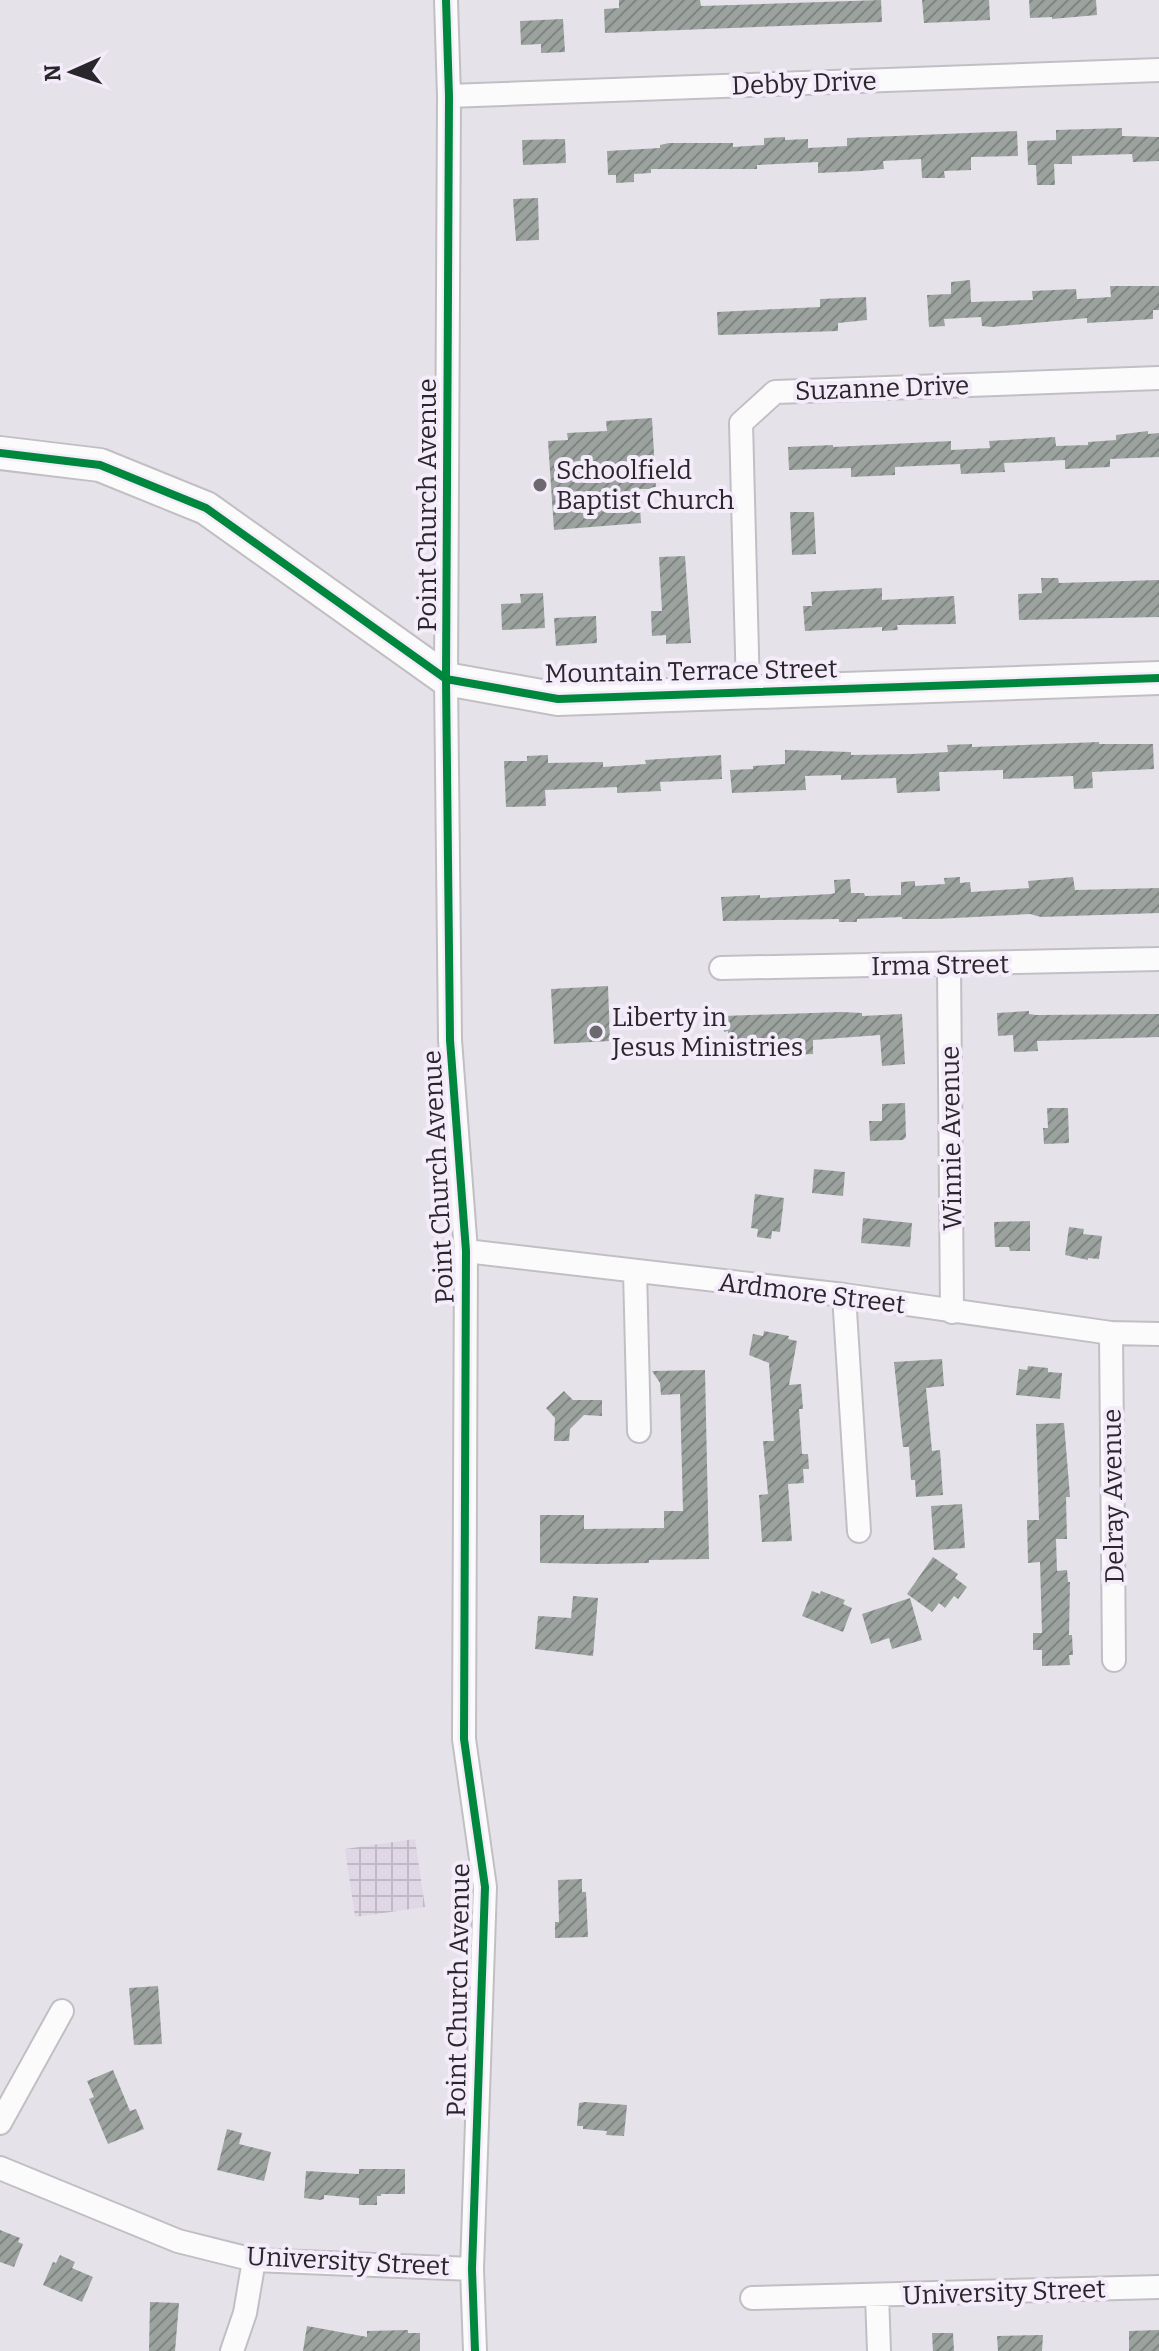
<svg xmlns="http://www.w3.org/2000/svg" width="1159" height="2351" font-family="Bitter,serif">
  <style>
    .industrial { fill: url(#industrial-grid) }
    .building { fill: url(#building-hatch) }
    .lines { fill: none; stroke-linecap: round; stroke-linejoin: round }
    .street-casing { stroke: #c2bfc4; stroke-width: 26 }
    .secondary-casing { stroke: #c2bfc4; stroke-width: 36 }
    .street { stroke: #fbfbfc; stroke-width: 22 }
    .secondary { stroke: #fbfbfc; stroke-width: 32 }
    .cycleway-casing { stroke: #f4ecfa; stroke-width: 13 }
    .cycleway { stroke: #00873e; stroke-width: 8 }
    .poi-dot { fill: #6c686e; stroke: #f4ecfa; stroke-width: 3 }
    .labels { text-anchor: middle; stroke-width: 8; stroke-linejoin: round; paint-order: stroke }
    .street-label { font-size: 26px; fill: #2a272c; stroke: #f4ecfa }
    .poi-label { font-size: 26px; fill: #2a272c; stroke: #f4ecfa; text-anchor: start }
  </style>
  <defs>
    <pattern id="industrial-grid" width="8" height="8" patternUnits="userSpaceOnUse" patternTransform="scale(2)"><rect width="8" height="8" fill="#dfd7e5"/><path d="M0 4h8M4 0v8" fill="none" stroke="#c0b9c5"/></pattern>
    <pattern id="building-hatch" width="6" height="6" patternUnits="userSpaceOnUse" patternTransform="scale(2)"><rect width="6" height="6" fill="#9ca39f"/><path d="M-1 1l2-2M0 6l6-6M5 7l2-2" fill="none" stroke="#7f8582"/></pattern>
  </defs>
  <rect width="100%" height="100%" fill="#e6e2e9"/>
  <!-- industrial -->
  <path class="industrial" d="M415 1839 425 1907 355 1917 345 1849Z"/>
  <!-- building -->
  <path class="building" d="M619 0H700L701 6 881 0 882 22 605 33 604 9 619 8Z
    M922 0H989L990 20 924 23Z
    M1029 0H1096L1097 15 1052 19V17L1030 18Z
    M563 19 565 52 541 53V44L521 45 520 21Z
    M1122 128V136L1159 137V161L1133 162 1132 154 1072 156V164H1054L1055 185H1037L1036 165H1028L1027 141 1056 140V130Z
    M1017 131 1018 156 971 157V170L944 171 945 178H922L921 159 883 161 884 169 862 171 818 173V162L757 165V169H651V173L634 174V182L616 183V175H608L607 151 660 148V145L669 143H733V147L764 145V138L785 137V140L808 139V148L847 146V138Z
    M565 139 566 163 523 165 522 140Z
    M538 198 539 240 516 241 513 199Z
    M970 280 971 302 1033 300 1032 291 1076 289 1077 299 1111 297 1110 286H1159V310H1153V319L1087 323V318L992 327 982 326 981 317 944 319 945 326 929 327 927 295 951 294V282Z
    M866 297 867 320 838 323V331L718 335 717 312 820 307V299Z
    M652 418 656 489H639L641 523 554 530 548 441 568 440 567 433 607 431 606 421Z
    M1148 431V434L1159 433V457L1110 459V467L1065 469V460L1004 463 1005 472 961 474 960 464 895 467V475L851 477V468L789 470 788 447 833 445V447L951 441V450L990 448 989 441 1055 437 1056 446 1088 445V442L1116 440V435Z
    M790 512H814L816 554 792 555Z
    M685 556 691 643 666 644V635L652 636 651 611H662L659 557Z
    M1041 578H1058L1059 583 1159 580V617L1019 620 1018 594 1042 593Z
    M882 588V600L954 596 956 624 897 625 898 630 882 631V627L805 631 803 606H812L811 592Z
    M543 593 545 628 502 630 501 604 521 603 520 594Z
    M596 616 597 643 556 646 554 618Z
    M1099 742V744H1153L1154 769 1092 772 1093 788 1074 789 1073 776 1003 779V770L939 772 940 791 897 793 896 778 841 780V775L805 776 806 790 732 793 730 770 753 769V766L785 764V750L851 752V755L912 754 948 752 947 745 972 744V747Z
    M548 755V763L603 762V767L646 764 645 760 721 755 722 779 660 782 661 791 617 793V787L545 790 546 806 506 807 504 761H527V756Z
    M960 877V883L970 882 971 892 1029 888 1028 881 1073 877 1075 890 1159 888V913L1041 917 1030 914 936 919H902V917L857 919V922H839V919L723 921 721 897 760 895V898L831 894 835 893 834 880 850 879 851 893H864L865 896 901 895V882L915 881V886L945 884 944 878Z
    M608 986 610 1041 554 1044 551 989Z
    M1029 1011V1014L1036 1015 1159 1014V1037L1037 1041 1038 1051 1014 1052 1013 1035 998 1036 997 1013Z
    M841 1012 862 1013V1016L902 1014 905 1064 882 1066 880 1035 813 1040V1054L791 1055 790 1039 728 1040V1031L724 1032 723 1016Z
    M905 1103 906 1137 903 1140 870 1141 869 1121H882V1104Z
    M1047 1108H1068L1069 1143 1044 1144 1043 1128H1048Z
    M814 1169 845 1172 843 1196 812 1193Z
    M755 1194 784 1198 780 1232 772 1231 771 1239 757 1237 758 1229 751 1228Z
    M863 1218 912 1223 910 1247 861 1243Z
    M1030 1221V1251H1010L1009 1247H995L994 1222Z
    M1069 1227 1084 1229 1083 1234 1102 1236 1099 1259 1088 1258V1260L1065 1255Z
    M764 1331 789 1336 788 1339 797 1341 789 1385 801 1384 803 1409H799L802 1454H808L809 1469H803L804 1483 788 1484 792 1541 762 1542 759 1495 768 1494 763 1441H774L769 1363 749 1355 753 1334 763 1336Z
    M942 1359 944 1386 926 1388 932 1451 940 1450 943 1495 916 1497 915 1480H911L909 1447H903L894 1362Z
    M1028 1366 1048 1368V1372L1062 1373 1060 1399 1016 1395 1019 1369 1027 1370Z
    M705 1370 709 1559 649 1560V1563L599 1564 540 1563V1515H584V1529L664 1528V1511H683L680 1394 661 1395 660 1383 652 1371Z
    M564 1391 573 1400H602V1416L584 1415 570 1429 569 1441H554L555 1418 546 1408Z
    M1064 1423 1070 1497H1066L1067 1539H1056L1057 1571 1067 1570 1068 1582H1070L1069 1635H1072L1073 1655H1069L1070 1665 1042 1666V1650H1033V1633H1042L1040 1562 1028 1563 1027 1520H1039L1036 1424Z
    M962 1504 965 1548 934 1550 931 1506Z
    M933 1557 958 1574 955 1578 967 1587 958 1599 954 1596 945 1608 939 1603 932 1612 907 1594Z
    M812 1591 820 1594 821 1591 845 1600 843 1604 852 1608 843 1632 802 1616Z
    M573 1596 598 1598 593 1656 535 1649 538 1616 571 1618Z
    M910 1598 922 1640 892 1649 889 1638 871 1644 862 1614Z
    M582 1879V1892H586L588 1937 555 1938V1922H559L558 1880Z
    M158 1986 162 2044 134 2045 129 1988Z
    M113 2070 130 2111 136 2109 144 2129 108 2144 89 2099 94 2097 87 2081Z
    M585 2102 627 2105 624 2136 606 2135 607 2131 583 2129V2126H577L579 2103Z
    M227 2129 242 2133 239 2144 271 2152 264 2181 217 2170Z
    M359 2169H405V2194H381V2196H377V2205H359V2198L324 2195V2199L320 2200 304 2198 306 2171 359 2174Z
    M0 2230 20 2238 18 2242 23 2244 14 2267 0 2262Z
    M60 2255 75 2262 72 2268 93 2277 82 2302 43 2285 53 2262 56 2263Z
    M150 2302 179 2303 175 2351H149Z
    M307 2326 367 2337V2331L408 2330V2333H420V2351H303Z
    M1159 2330V2351H1129V2331Z
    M932 2333H953L954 2351H933Z
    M1043 2335 1042 2351H998L997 2336Z"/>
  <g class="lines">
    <defs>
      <path id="street" d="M446 0 449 96 446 679 450 1040 466 1251 464 1739 485 1887 472 2269 475 2351
        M449 96 1159 70
        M748 691 741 423 775 392 1159 378
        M949 965 952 1312
        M721 968 1159 959
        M466 1251 844 1295 1111 1333 1159 1334
        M635 1271 639 1431
        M844 1295 859 1531
        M1111 1333 1114 1660
        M0 2123 62 2011
        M0 2168 178 2241 254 2260 472 2269
        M877 2295 879 2351
        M752 2298 1159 2287
        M232 2351 245 2313 254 2260"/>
      <path id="secondary" d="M0 453 100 465 206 508 446 679 558 699 1159 678"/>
    </defs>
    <!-- street casing -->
    <use href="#street" class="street-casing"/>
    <!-- secondary casing -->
    <use href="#secondary" class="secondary-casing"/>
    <!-- street -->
    <use href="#street" class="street"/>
    <!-- secondary -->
    <use href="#secondary" class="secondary"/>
    <defs>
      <path id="cycleway" d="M446 0 449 96 446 679 450 1040 466 1251 464 1739 485 1887 472 2269 475 2351
        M0 453 100 465 206 508 446 679 558 699 1159 678"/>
    </defs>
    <!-- cycleway casing -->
    <use href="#cycleway" class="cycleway-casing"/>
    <!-- cycleway -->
    <use href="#cycleway" class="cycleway"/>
  </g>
  <!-- markers -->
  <g class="poi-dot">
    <circle cx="540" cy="485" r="8"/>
    <circle cx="596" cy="1032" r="8"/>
  </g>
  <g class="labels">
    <!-- street labels -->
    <g class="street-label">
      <text transform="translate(804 83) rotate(-2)" y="9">Debby Drive</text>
      <text transform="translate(882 388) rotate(-2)" y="9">Suzanne Drive</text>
      <text transform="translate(427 505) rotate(-90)" y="9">Point Church Avenue</text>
      <text transform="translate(691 671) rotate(-1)" y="9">Mountain Terrace Street</text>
      <text transform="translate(940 965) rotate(-1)" y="9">Irma Street</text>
      <text transform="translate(951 1138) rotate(-91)" y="9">Winnie Avenue</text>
      <text transform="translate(438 1177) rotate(-93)" y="9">Point Church Avenue</text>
      <text transform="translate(812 1293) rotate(7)" y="9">Ardmore Street</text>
      <text transform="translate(1113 1496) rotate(-91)" y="9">Delray Avenue</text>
      <text transform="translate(458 1990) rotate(-89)" y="9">Point Church Avenue</text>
      <text transform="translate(348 2261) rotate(3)" y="9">University Street</text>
      <text transform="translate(1004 2292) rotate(-2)" y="9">University Street</text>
    </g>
    <!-- poi labels -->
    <g class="poi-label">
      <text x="556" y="479">Schoolfield<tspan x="556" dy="30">Baptist Church</tspan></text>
      <text x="612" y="1026">Liberty in<tspan x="612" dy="30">Jesus Ministries</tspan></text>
    </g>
  </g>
  <!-- north arrow -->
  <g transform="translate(72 72) rotate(267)" stroke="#f4ecfa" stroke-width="6" paint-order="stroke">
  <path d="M0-6L14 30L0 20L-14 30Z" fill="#2a272c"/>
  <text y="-12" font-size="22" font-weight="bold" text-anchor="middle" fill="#2a272c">N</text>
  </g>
</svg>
